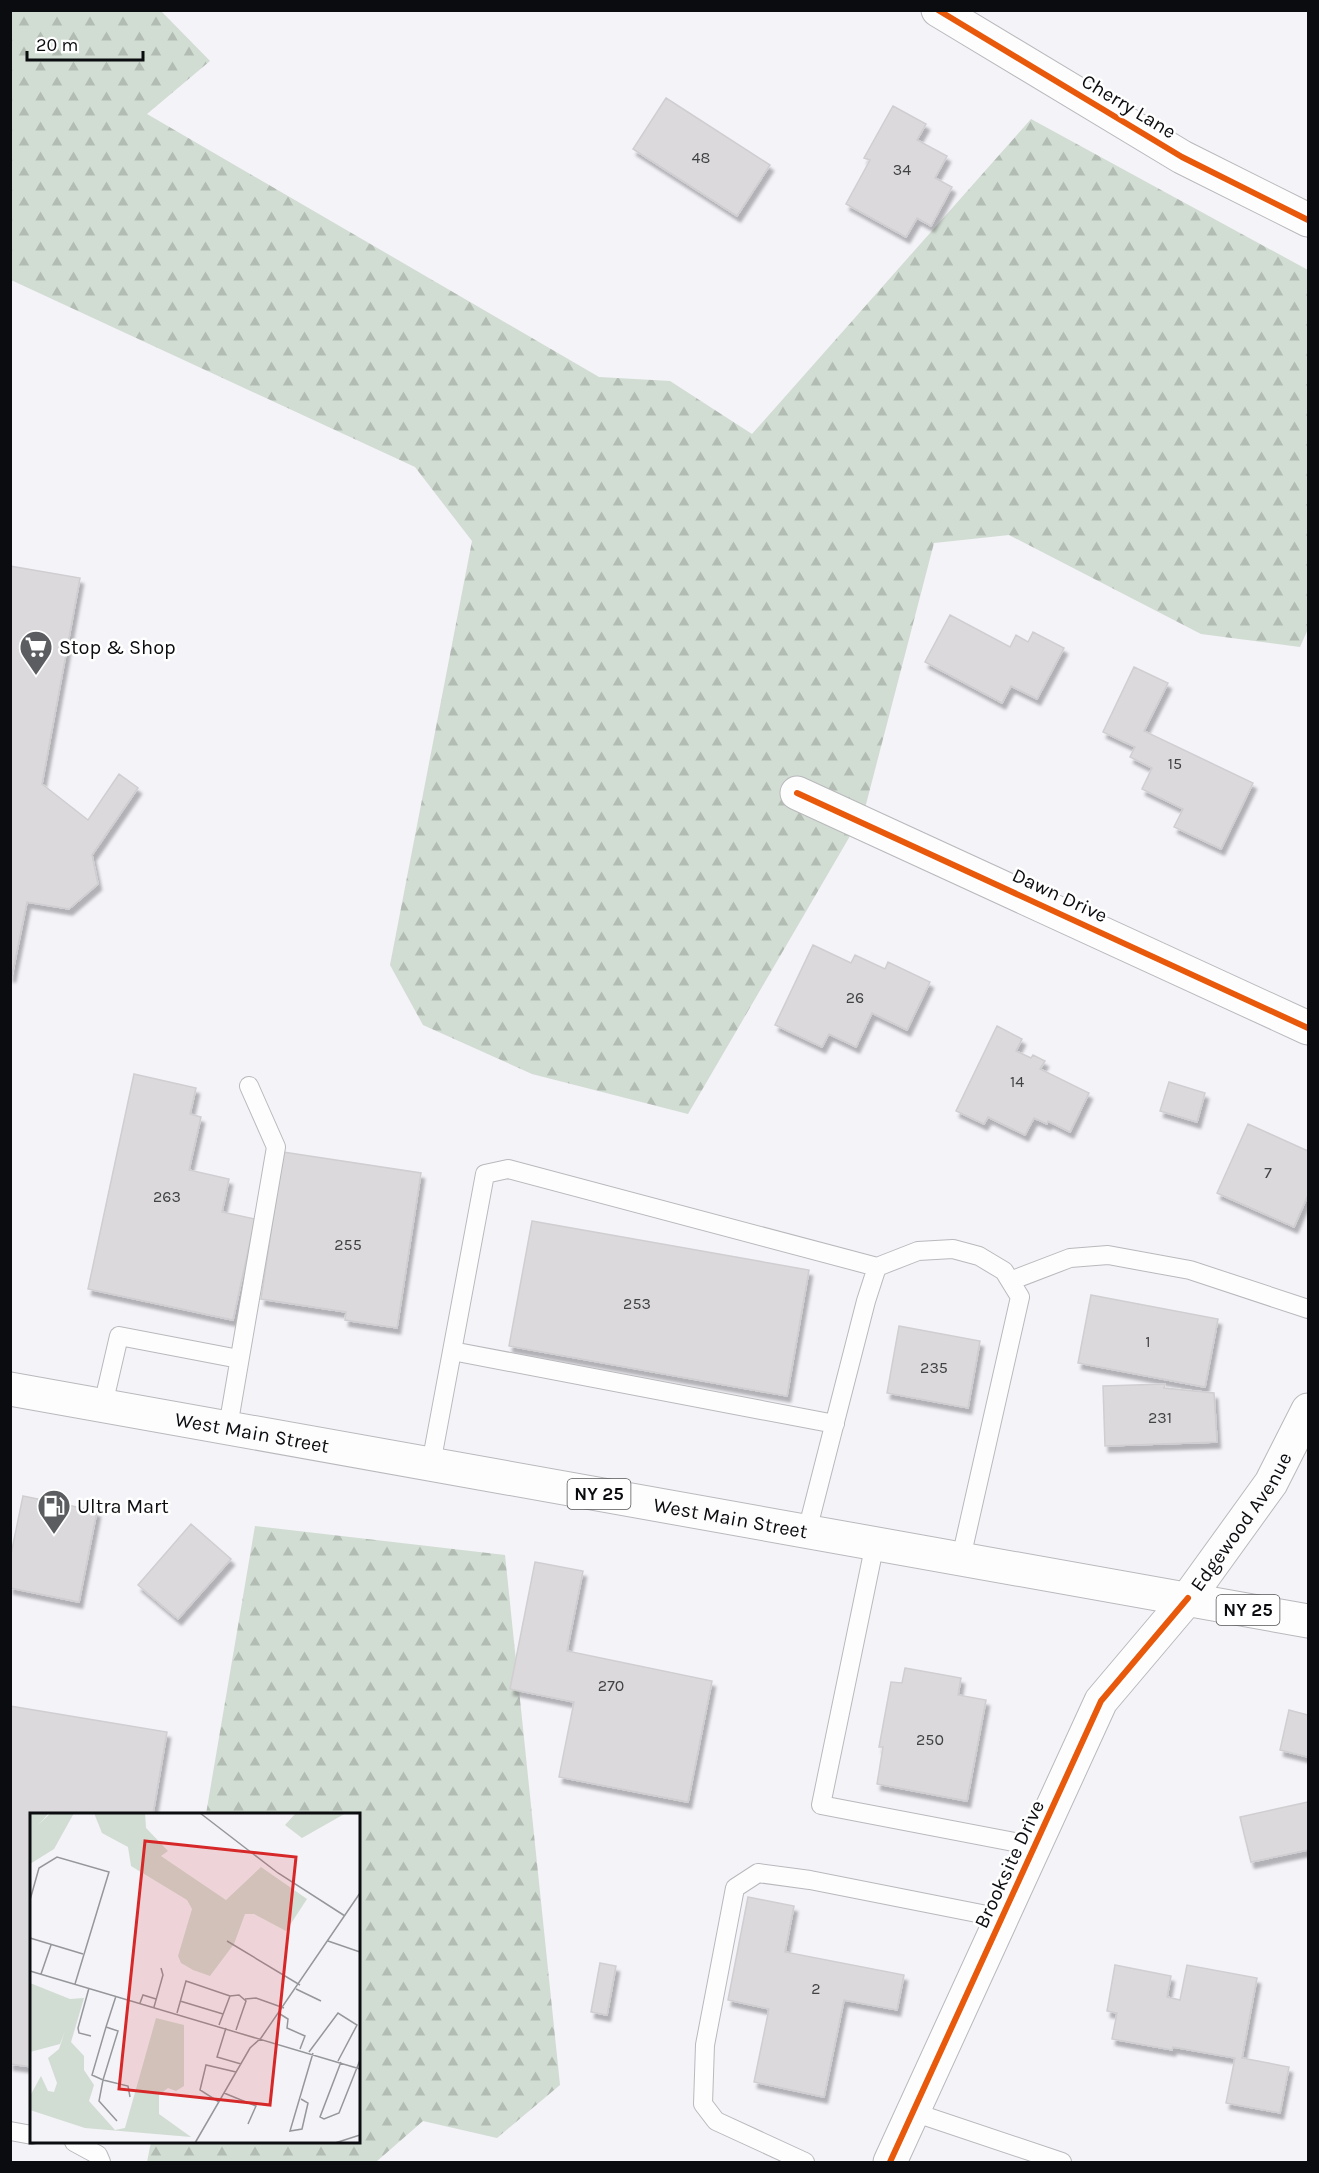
<svg xmlns="http://www.w3.org/2000/svg" width="1319" height="2173" font-family="Karla,sans-serif">
  <style>
    .forest { fill: url(#forest-firs) }
    .building { fill: #dbd9dc; stroke: #d0ced1; stroke-width: 1.5; filter: url(#shadow) }
    .lines { fill: none; stroke-linecap: round; stroke-linejoin: round }
    .lane-casing { stroke: #b9b9bd; stroke-width: 20 }
    .street-casing { stroke: #b9b9bd; stroke-width: 35 }
    .secondary-casing { stroke: #b9b9bd; stroke-width: 35 }
    .primary-casing { stroke: #b9b9bd; stroke-width: 35 }
    .lane { stroke: #fdfdfe; stroke-width: 18 }
    .street { stroke: #fdfdfe; stroke-width: 33 }
    .secondary { stroke: #fdfdfe; stroke-width: 33 }
    .primary { stroke: #fdfdfe; stroke-width: 33 }
    .cycleway-casing { stroke: #fff; stroke-width: 10 }
    .cycleway { stroke: #e8590c; stroke-width: 6 }
    .labels { text-anchor: middle; stroke-width: 5; stroke-linejoin: round; paint-order: stroke }
    .number-label { font-size: 16px; fill: #414244 }
    .shield { fill: #fff; stroke: #545557; stroke-width: 1.5 }
    .shield-label { font-size: 18px; font-weight: bold; fill: #0b0c0f }
    .street-label { font-size: 20px; fill: #0b0c0f; stroke: #fff }
    .poi-label { font-size: 20px; fill: #0b0c0f; stroke: #fff; text-anchor: start }
    .inset-road { fill: none; stroke: #96979b; stroke-width: 1.5 }
    .view { fill: #d62828; fill-opacity: 0.15; stroke: #d62828; stroke-width: 3 }
    .inset-edge { fill: none; stroke: #0b0c0f; stroke-width: 3 }
  </style>
  <defs>
    <pattern id="forest-firs" width="22" height="20" patternUnits="userSpaceOnUse" patternTransform="scale(1.5)"><rect width="22" height="20" fill="#d1dcd2"/><path d="M5 1l3.5 6h-7zM16 11l3.5 6h-7z" fill="#b2bcb3"/></pattern>
    <filter id="shadow"><feDropShadow dx="3.5" dy="6" stdDeviation="1.5" flood-color="#0004"/></filter>
  </defs>
  <rect width="100%" height="100%" fill="#f3f3f8"/>
  <!-- forest -->
  <path class="forest" d="M11 11H161L210 61 147 114 599 377 670 381 752 434 1031 119 1308 270V629L1300 647 1201 634 1009 535 934 543 864 812 688 1114 532 1074 423 1025 390 965 472 541 415 467 11 280Z
    M255 1526 505 1555 560 2085 497 2138 423 2121 376 2162H147L151 2142H358V1814H206Z"/>
  <!-- building -->
  <path class="building" d="M666 98 770 165 737 216 633 149Z
    M893 106 926 124 917 140 947 156 935 178 952 187 931 226 917 218 906 237 846 204 870 160 864 158Z
    M10 566 80 578 42 784 88 820 119 774 138 788 92 855 98 884 69 909 27 902 12 976H10Z
    M950 615 1010 647 1016 635 1028 642 1033 632 1064 648 1037 699 1011 686 1002 703 925 662Z
    M1134 667 1168 683 1144 731 1253 783 1221 849 1174 827 1183 809 1142 789 1152 768 1130 757 1135 747 1103 732Z
    M813 945 851 963 855 955 885 969 888 962 930 982 907 1030 872 1013 856 1047 829 1034 822 1047 775 1025Z
    M997 1026 1022 1039 1016 1051 1031 1058 1033 1055 1045 1061 1040 1069 1089 1093 1070 1132 1048 1121 1047 1124 1034 1118 1025 1135 988 1117 984 1124 956 1111Z
    M134 1074 196 1088 190 1114 201 1117 189 1170 229 1179 222 1212 255 1219 233 1320 88 1289Z
    M1169 1082 1205 1093 1197 1122 1160 1111Z
    M1248 1124 1308 1151V1195L1294 1227 1217 1193Z
    M283 1152 421 1173 397 1328 345 1320 346 1312 261 1299Z
    M532 1221 809 1270 787 1396 509 1346Z
    M1091 1295 1218 1319 1205 1387 1078 1363Z
    M899 1326 980 1341 968 1408 887 1393Z
    M1165 1384 1164 1388 1214 1393 1217 1442 1105 1446 1103 1386Z
    M23 1496 97 1511 79 1602 10 1588V1559Z
    M191 1524 231 1559 178 1619 138 1585Z
    M535 1562 583 1571 567 1651 712 1681 688 1802 559 1777 574 1702 510 1689Z
    M905 1668 961 1678 958 1695 986 1700 967 1801 877 1784 883 1747H879L891 1682 902 1683Z
    M10 1706 167 1732 153 1814H32V2067L10 2064Z
    M1289 1710 1308 1715V1757L1280 1750Z
    M1308 1802V1850L1251 1862 1240 1817Z
    M748 1897 794 1906 785 1952 904 1975 897 2010 844 2000 824 2097 754 2082 769 2009 728 2000Z
    M600 1963 616 1966 607 2015 591 2012Z
    M1115 1965 1171 1976 1167 1997 1180 2000 1187 1965 1257 1978 1242 2058 1289 2067 1280 2113 1226 2103 1235 2058 1173 2047 1172 2050 1112 2039 1117 2013 1107 2011Z"/>
  <g class="lines">
    <defs>
      <path id="lane" d="M1010 1281 1070 1258 1108 1255 1190 1270 1308 1309
        M452 1351 835 1424
        M103 1405 119 1336 239 1359
        M228 1427 276 1147 249 1086
        M431 1464 485 1174 508 1169 877 1267
        M807 1531 866 1301 877 1267 918 1251 953 1249 979 1256 1004 1271 1020 1297 961 1558
        M875 1543 821 1805 1035 1846
        M913 2112 1062 2162
        M10 2131 32 2135
        M74 2142 98 2155 101 2162
        M805 2162 716 2121 703 2104 705 2045 735 1888 758 1873 810 1880 1002 1918"/>
      <path id="street" d="M938 10 1182 157 1308 220
        M797 793 1308 1028"/>
      <g id="secondary">
        <path id="s1" d="M890 2162 1101 1701 1188 1598 1271 1483 1308 1410"/>
      </g>
      <g id="primary">
        <path id="s2" d="M10 1389 1308 1621"/>
      </g>
    </defs>
    <!-- lane casing -->
    <use href="#lane" class="lane-casing"/>
    <!-- street casing -->
    <use href="#street" class="street-casing"/>
    <!-- secondary casing -->
    <use href="#secondary" class="secondary-casing"/>
    <!-- primary casing -->
    <use href="#primary" class="primary-casing"/>
    <!-- lane -->
    <use href="#lane" class="lane"/>
    <!-- street -->
    <use href="#street" class="street"/>
    <!-- secondary -->
    <use href="#secondary" class="secondary"/>
    <!-- primary -->
    <use href="#primary" class="primary"/>
    <defs>
      <path id="cycleway" d="M938 10 1182 157 1308 220
        M797 793 1308 1028
        M890 2162 1101 1701 1188 1598"/>
    </defs>
    <!-- cycleway casing -->
    <use href="#cycleway" class="cycleway-casing"/>
    <!-- cycleway -->
    <use href="#cycleway" class="cycleway"/>
  </g>
  <!-- icons -->
  <defs>
    <symbol id="supermarket-pin" viewBox="-11 -11 22 30"><path d="M0 17L-7.5 6A9.5 9.5 0 1 1 7.5 6Z" fill="#5c5d61" stroke="#fff"/><path d="M-6-5.5h2.5l.6 2H6L4.5 2H-2.5L-4.4-4H-6ZM-1.5 3.2a1.3 1.3 0 1 0 .1 0ZM3 3.2a1.3 1.3 0 1 0 .1 0Z" fill="#fff"/></symbol>
    <symbol id="fuel-pin" viewBox="-11 -11 22 30"><path d="M0 17L-7.5 6A9.5 9.5 0 1 1 7.5 6Z" fill="#5c5d61" stroke="#fff"/><path d="M-5.5-6h7V0h2V4h1.3V-2.5L3-4.5l.8-.8L6-3V5H2.5V1h-1V6h-7ZM-4.2-4.7v3.2H.2V-4.7Z" fill="#fff"/></symbol>
  </defs>
  <g fill-rule="evenodd">
    <use href="#supermarket-pin" x="17" y="628" width="38" height="52"/>
    <use href="#fuel-pin" x="35" y="1487" width="38" height="52"/>
  </g>
  <g class="labels">
    <!-- number labels -->
    <g class="number-label">
      <text x="701" y="163">48</text>
      <text x="902" y="175">34</text>
      <text x="1175" y="769">15</text>
      <text x="855" y="1003">26</text>
      <text x="1017" y="1087">14</text>
      <text x="1268" y="1178">7</text>
      <text x="167" y="1202">263</text>
      <text x="348" y="1250">255</text>
      <text x="637" y="1309">253</text>
      <text x="1148" y="1347">1</text>
      <text x="934" y="1373">235</text>
      <text x="1160" y="1423">231</text>
      <text x="611" y="1691">270</text>
      <text x="930" y="1745">250</text>
      <text x="816" y="1994">2</text>
    </g>
    <!-- shield labels -->
    <g class="shield">
      <rect x="567.5" y="1479" width="63" height="30" rx="4.5"/>
      <rect x="1216.5" y="1595" width="63" height="30" rx="4.5"/>
    </g>
    <g class="shield-label">
      <text x="599" y="1500">NY 25</text>
      <text x="1248" y="1616">NY 25</text>
    </g>
    <!-- street labels -->
    <g class="street-label">
      <text transform="translate(1129 106) rotate(31)" y="7">Cherry Lane</text>
      <text transform="translate(1060 895) rotate(25)" y="7">Dawn Drive</text>
      <text dy="7" stroke="none"><textPath href="#s2" startOffset="246">West Main Street</textPath></text>
      <text dy="7" stroke="none"><textPath href="#s2" startOffset="732">West Main Street</textPath></text>
      <text dy="7" stroke="none"><textPath href="#s1" startOffset="735">Edgewood Avenue</textPath></text>
      <text transform="translate(1009 1864) rotate(-65)" y="7">Brooksite Drive</text>
    </g>
    <!-- poi labels -->
    <g class="poi-label">
      <text x="59" y="654">Stop &amp; Shop</text>
      <text x="77" y="1513">Ultra Mart</text>
    </g>
  </g>
  <!-- overview -->
  <g transform="translate(30 1813)">
    <rect width="330" height="330" fill="#f3f3f8"/>
    <path d="M21 0H44L24 36 0 51V19ZM64 0H115L116 15 138 38 131 43 196 87 231 54 277 86 256 118 224 101H215L204 131 180 163 163 157 151 150 148 143 162 96 157 87 101 53 98 34 72 20ZM266 0 280 1 316 0 272 25 255 12ZM0 170 40 186 54 185 41 229 54 243V257L64 272 59 288 85 317 95 315 126 205 154 212V273L146 278 138 275 129 282V301L161 324 55 315 0 297V283L11 263 18 278 24 279 27 270 18 245 29 236 35 218 30 231 0 239Z" fill="#d1dcd2"/>
    <path d="M0 0H19L0 21Z" fill="#d1dcd2"/>
    <path class="inset-road" d="M170 0 248 60 315 103M0 87 9 55 27 44 79 59 45 171M0 125 53 141M197 128 270 172M298 128 330 139M0 158 330 256M11 161 21 132M59 175 48 215 49 220 61 223M266 176 291 188M215 186 226 185 254 195M150 188 193 201M110 190 113 182 126 186M124 194 133 162 131 155M147 200 156 168 200 183M250 201 258 206 257 215 275 223 270 236M189 212 200 183 209 182 216 188 206 217M76 214 88 218 73 267 62 262 76 214 86 183M196 215 187 244 211 251M231 225 330 80M279 239 308 200 327 212 308 248M311 249 290 304 294 306 309 300 330 247M194 280 226 293 218 311M271 286 278 290 272 316 260 318 283 240M189 289 170 277 176 252 206 259M87 308 69 288 73 267 98 273 100 284M165 330 220 235 231 225M305 330 330 322"/>
    <path class="view" d="M115 28 266 44 240 292 89 276Z"/>
    <rect width="330" height="330" class="inset-edge"/>
  </g>
  <!-- border -->
  <rect width="1319" height="2173" fill="none" stroke="#0b0c0f" stroke-width="24"/>
  <!-- scale -->
  <path d="M27 51v9h116v-9" fill="none" stroke="#0b0c0f" stroke-width="3"/>
  <text x="36" y="51" font-size="18" fill="#0b0c0f" stroke="#ffffff" stroke-width="4.5" paint-order="stroke">20 m</text>
</svg>
